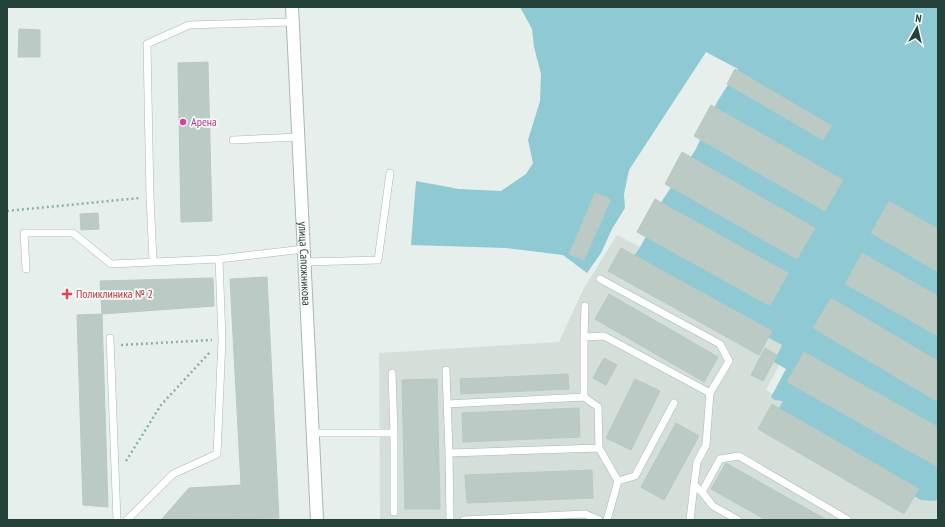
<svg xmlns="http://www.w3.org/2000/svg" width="945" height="527" font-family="'PT Sans Narrow',sans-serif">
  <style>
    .built { fill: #d4dfda }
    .water { fill: #8ec9d4 }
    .building { fill: #bbcac4; stroke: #b8c9c2 }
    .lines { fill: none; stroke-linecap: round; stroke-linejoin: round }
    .service-casing { stroke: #a8b8b2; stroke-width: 8 }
    .minor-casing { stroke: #a8b8b2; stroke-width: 14 }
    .path { stroke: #86b3a5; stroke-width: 2.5; stroke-dasharray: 2 3; stroke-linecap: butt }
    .service { stroke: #fff; stroke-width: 7 }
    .minor { stroke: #fff; stroke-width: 12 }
    .hotel-dot { fill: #d1479c; stroke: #f7fbf9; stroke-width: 1.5 }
    .health-dot { fill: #e0444e; stroke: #f7fbf9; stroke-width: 1.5 }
    .labels { text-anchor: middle; stroke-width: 3.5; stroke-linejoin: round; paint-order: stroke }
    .hotel-label { font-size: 12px; fill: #b23c85; stroke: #f7fbf9; text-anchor: start }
    .street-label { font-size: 12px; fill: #24423a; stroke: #f7fbf9 }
    .health-label { font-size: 12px; fill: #be3a42; stroke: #f7fbf9; text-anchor: start }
  </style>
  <rect width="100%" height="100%" fill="#e6efeb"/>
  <!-- built -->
  <path class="built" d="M617 235 798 329 766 390 938 488V520H380L379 353 559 342 584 288Z"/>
  <!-- water -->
  <path class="water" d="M520 7H938V498L935 501 921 500 775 415 783 401 775 400 771 397 786 369 774 362 782 345 630 261 639 249 660 211V204L696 149 717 102 738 69 706 52 629 170 624 194 625 208 612 229 601 253 587 273 563 255 505 248 411 245 416 181 459 189 501 191 526 174 533 163 528 140 540 101 541 74 534 47 532 29Z"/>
  <!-- building -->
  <path class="building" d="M19 29 40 30V57H18Z
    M208 62 212 221 181 222 178 63Z
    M735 69 832 126 823 140 727 84Z
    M711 105 843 180 825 211 694 136Z
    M682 152 815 228 797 259 665 184Z
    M595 193 611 199 584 260 569 254Z
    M655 199 788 273 770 306 637 232Z
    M889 201 938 229V272L871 233Z
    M98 213 99 229 81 230 80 214Z
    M621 248 772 331 759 355 608 271Z
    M862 253 938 296V336L845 284Z
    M267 277 279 518 161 520 189 488 241 485 230 279Z
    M213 278 214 306 102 314 100 281Z
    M609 294 718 357 704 382 595 319Z
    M831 298 938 361V402L813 328Z
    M102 314 108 507 83 505 77 315Z
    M765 348 777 355 763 381 751 375Z
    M804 352 938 427V467L787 382Z
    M604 358 617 365 606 385 593 378Z
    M568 374 569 389 461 394 460 379Z
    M437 379 440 509H405L402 380Z
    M635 379 660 391 631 450 606 438Z
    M772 404 919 489 904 514 758 429Z
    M579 408 580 437 463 442 462 413Z
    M676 423 699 436 664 500 641 487Z
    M726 463 827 520H766L711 489Z
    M592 470 593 498 467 503 465 475Z"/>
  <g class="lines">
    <defs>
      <path id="service" d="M233 140 298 137
        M153 261 150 197 147 44 189 25 292 22
        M305 262 378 260 390 173
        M26 269 24 233H73L111 264 219 259 304 249
        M600 279 720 344 729 361 710 393 706 445 697 462 694 485
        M585 306 584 337 604 336 710 393
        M584 337V397L598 407 599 448 618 481 635 476 674 403
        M110 338 117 520
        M446 370 449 453
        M447 404 584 397
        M313 433H394L392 373
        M394 433V512
        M127 520 173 474 217 454 222 339 219 259
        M450 520 449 453 599 448
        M464 520 585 514 599 520
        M607 520 618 481
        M690 520 694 485 702 492
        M738 520 713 506 702 492 720 459 739 456 848 520"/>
      <g id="minor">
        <path id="s1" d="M292 7 317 520"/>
      </g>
    </defs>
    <!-- service casing -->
    <use href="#service" class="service-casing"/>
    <!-- minor casing -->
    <use href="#minor" class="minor-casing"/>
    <!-- path -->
    <path class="path" d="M7 211 140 198
      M121 345 212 340
      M126 461 161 405 210 352"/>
    <!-- service -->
    <use href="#service" class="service"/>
    <!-- minor -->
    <use href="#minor" class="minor"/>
  </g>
  <!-- markers -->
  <circle class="hotel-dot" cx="183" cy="122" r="4"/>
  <path class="health-dot" d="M65 288h4v4h4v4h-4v4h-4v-4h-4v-4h4z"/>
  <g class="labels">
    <!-- hotel labels -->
    <g class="hotel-label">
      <text x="191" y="126">Арена</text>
    </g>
    <!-- street labels -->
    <g class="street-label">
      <text dy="4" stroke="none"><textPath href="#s1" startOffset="257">улица Сапожникова</textPath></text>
    </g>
    <!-- health labels -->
    <g class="health-label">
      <text x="76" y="298">Поликлиника № 2</text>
    </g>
  </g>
  <!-- border -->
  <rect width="945" height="527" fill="none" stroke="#24423a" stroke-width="16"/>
  <!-- north arrow -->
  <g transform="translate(917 28) rotate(8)" stroke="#f7fbf9" stroke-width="3" paint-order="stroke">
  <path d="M0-3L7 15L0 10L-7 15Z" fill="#24423a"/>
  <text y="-6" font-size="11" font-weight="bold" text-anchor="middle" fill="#24423a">N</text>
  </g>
</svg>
